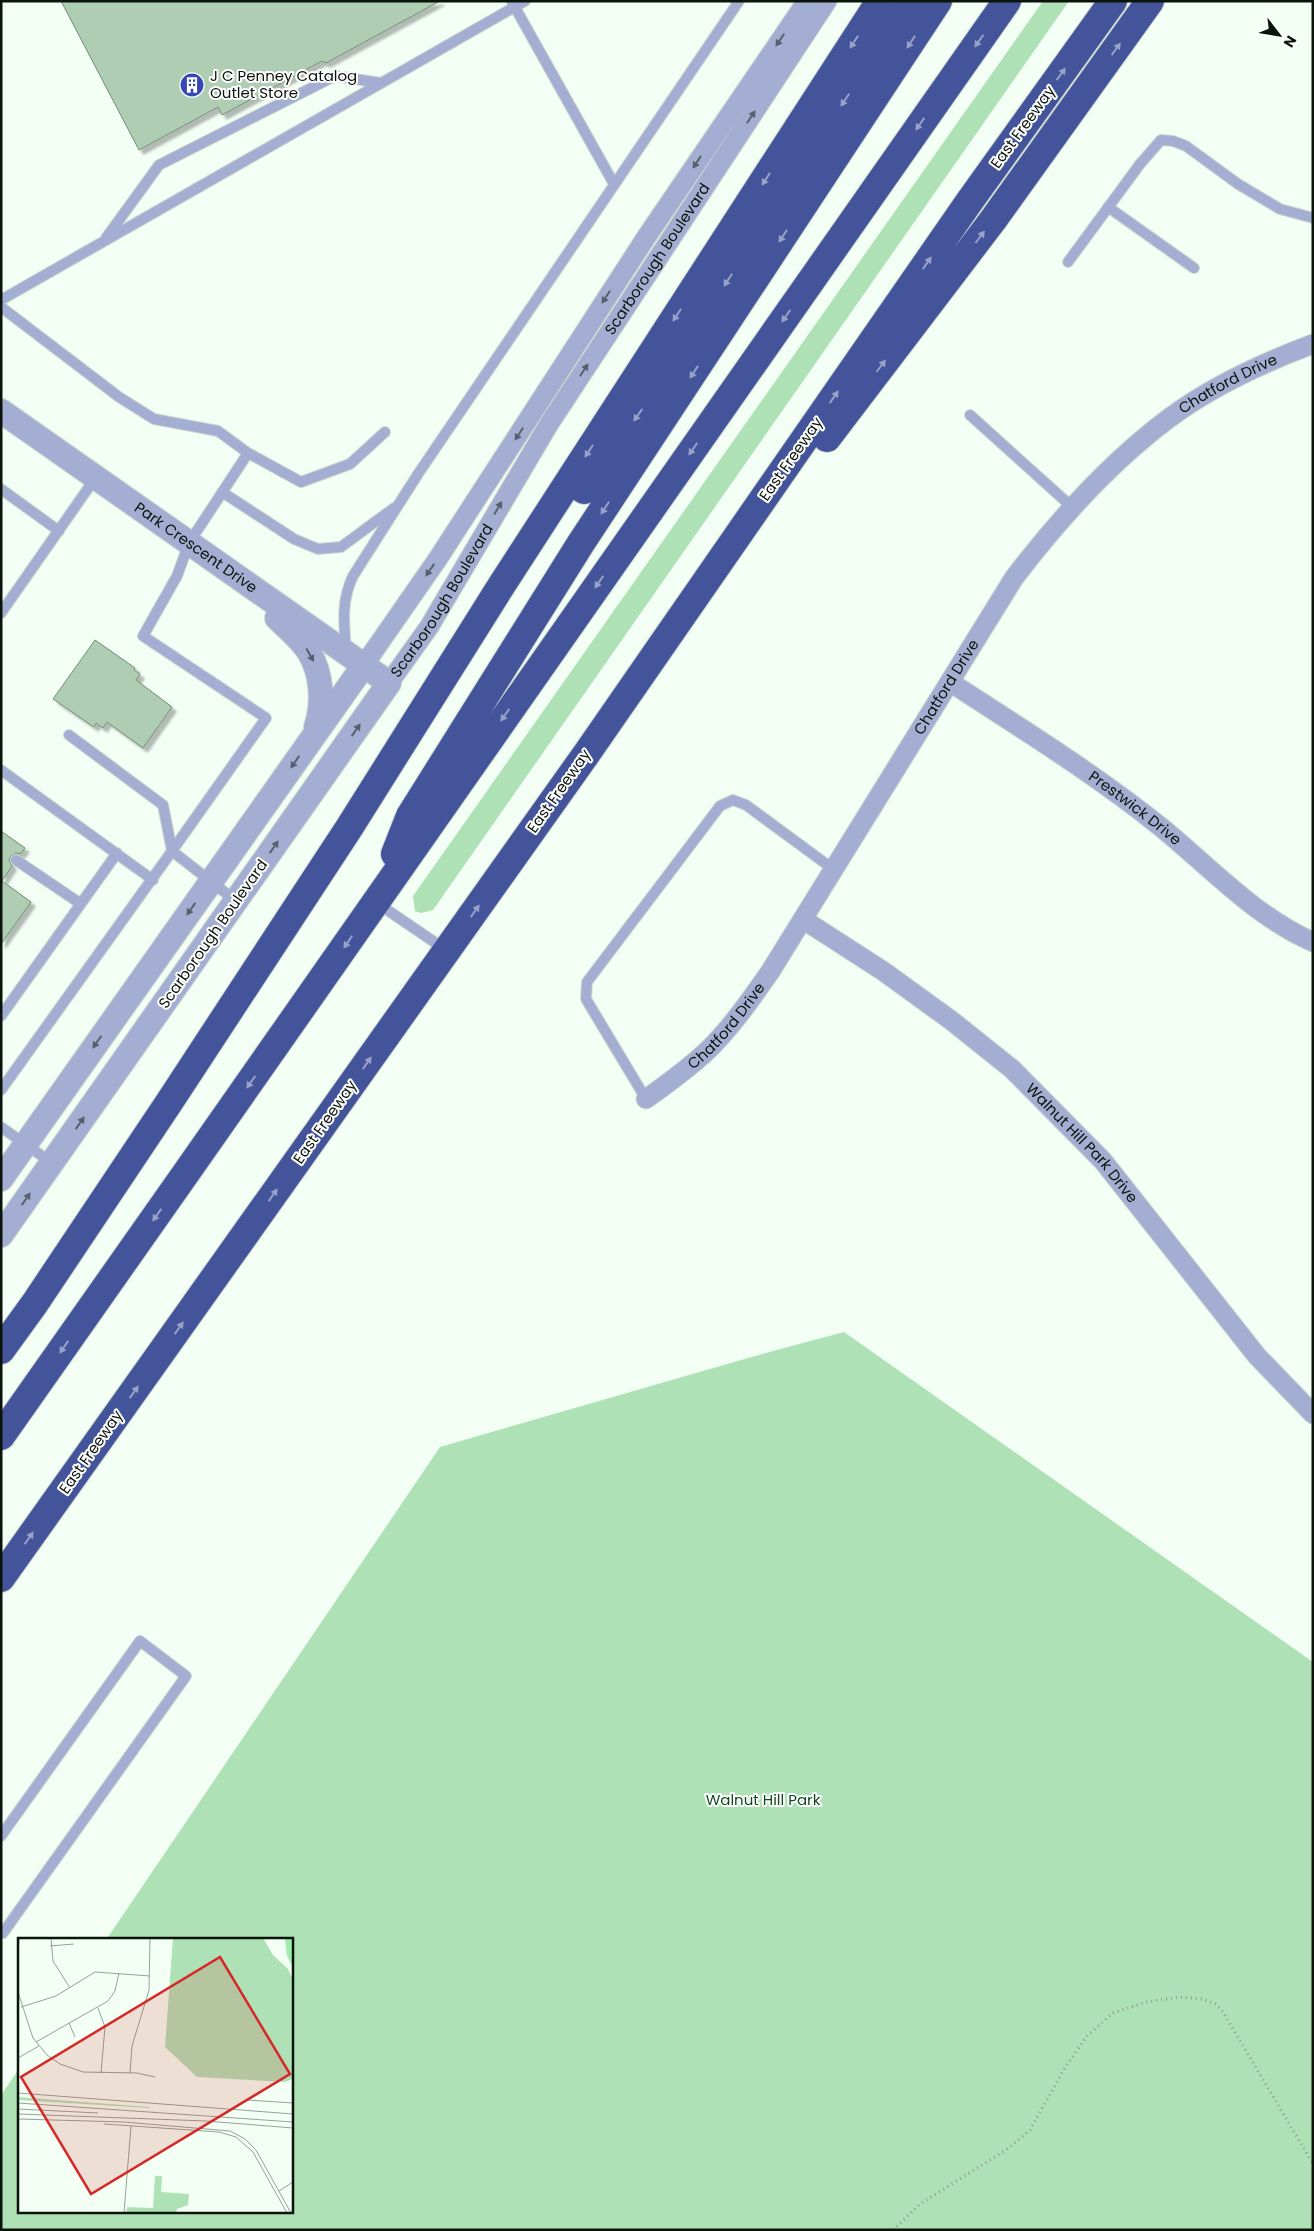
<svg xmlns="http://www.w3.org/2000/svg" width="1314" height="2231" font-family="Poppins,sans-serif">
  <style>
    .green { fill: #aee1b5 }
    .building { fill: #afcdb3; stroke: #728d75; filter: url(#shadow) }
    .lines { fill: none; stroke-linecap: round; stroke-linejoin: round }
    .service-casing { stroke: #ced9cf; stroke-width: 12 }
    .minor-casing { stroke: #ced9cf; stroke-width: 21 }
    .tertiary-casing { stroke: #ced9cf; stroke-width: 26 }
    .motorway-casing { stroke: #ced9cf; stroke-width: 30 }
    .path { stroke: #909b91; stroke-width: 3; stroke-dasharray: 1 4; stroke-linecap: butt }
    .service { stroke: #a3aed2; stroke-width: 10 }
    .minor { stroke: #a3aed2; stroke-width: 19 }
    .tertiary { stroke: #a3aed2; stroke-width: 24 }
    .motorway { stroke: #43549b; stroke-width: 28 }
    .oneway { fill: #56616e }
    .oneway2 { fill: #98a1c8 }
    .labels { text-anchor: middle; stroke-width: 4; stroke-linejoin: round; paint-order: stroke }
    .poi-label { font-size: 15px; fill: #0a140b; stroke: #fff; text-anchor: start }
    .street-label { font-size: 15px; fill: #0a140b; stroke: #fff }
    .park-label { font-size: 15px; fill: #114820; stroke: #fff }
    .inset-road { fill: none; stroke: #96a197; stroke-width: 1 }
    .view { fill: #d62828; fill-opacity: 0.15; stroke: #d62828; stroke-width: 2.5 }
    .inset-edge { fill: none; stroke: #0a140b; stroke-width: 2.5 }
  </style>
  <defs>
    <filter id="shadow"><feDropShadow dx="4.5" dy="4.5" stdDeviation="1" flood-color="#0004"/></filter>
  </defs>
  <rect width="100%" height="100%" fill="#f3fff4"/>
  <!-- green -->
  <path class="green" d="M1043 1H1069L433 910 421 913 415 911 413 896Z
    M844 1332 1313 1662V2230H1V2095L19 2069V2212H291V1940H106L440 1447 755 1356Z"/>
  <!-- building -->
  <path class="building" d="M61 1H440L326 63 322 61 222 115 218 107 139 150Z
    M95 640 135 668 134 670 140 674 136 680 172 707 143 748 107 722 103 728 96 723 94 727 53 699Z
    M1 831 25 848 20 854 16 853 11 856 9 860 12 866 2 881 31 902 1 944Z"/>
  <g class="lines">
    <defs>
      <path id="service" d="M512 2 614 184
        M1108 207 1194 268
        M106 238 159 165 335 76 381 83
        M1068 262 1140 164 1161 140 1173 141 1186 146 1238 184 1280 209 1313 218
        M1 300 525 1
        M1 307 119 397 154 419 218 431 248 453 189 543 177 576 143 636 266 718 172 851
        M970 415 1072 507
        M248 453 301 482 350 464 385 432
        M1 489 59 531
        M222 492 294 539 318 549 341 547 394 508
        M1 613 96 477
        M346 650C344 624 341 601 353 576L418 474 739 1
        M69 735 163 805 172 851
        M1 770 153 880
        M16 860 81 904
        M377 903 446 950
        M1 1016 117 853
        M1 1090 172 851 236 901
        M646 1099 586 999 587 982 720 806 733 800 746 805 833 869
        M1 1127 52 1163
        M1 1836 140 1641 186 1676 3 1933 1 1932"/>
      <g id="minor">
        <path d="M364 665 437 560 647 236 807 1"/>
        <path id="s1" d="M950 682C1022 729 1095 774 1162 828 1211 868 1254 916 1313 942"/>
        <path id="s2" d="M389 683 429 627 549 424 827 1"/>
        <path id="s3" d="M804 920 883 971 952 1021 1012 1069 1103 1161 1257 1356 1313 1414"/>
        <path id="s4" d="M646 1099C667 1084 688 1069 707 1051 731 1028 751 999 770 972L1014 578C1059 519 1108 464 1168 419 1209 388 1265 362 1313 344"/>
      </g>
      <g id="tertiary">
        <path id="s5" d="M1 411 389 683 1 1235"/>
        <path d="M277 618C288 629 301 639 309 652 322 674 324 703 316 727"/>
        <path d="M1 1179 364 665"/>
      </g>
      <path id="motorway" d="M827 438 993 220 1150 1
        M584 490 671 369 821 136 912 1
        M395 854 410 816 581 543 938 1
        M1 1350 35 1303 170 1101 349 828 503 583 880 1
        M1 1436C338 959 669 478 1007 1
        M1 1578 587 753 969 202 1113 1"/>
    </defs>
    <!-- service casing -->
    <use href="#service" class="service-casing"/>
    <!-- minor casing -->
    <use href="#minor" class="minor-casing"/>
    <!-- tertiary casing -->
    <use href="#tertiary" class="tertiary-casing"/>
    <!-- motorway casing -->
    <use href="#motorway" class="motorway-casing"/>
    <!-- path -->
    <path class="path" d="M893 2230 920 2204 1006 2150 1030 2130 1066 2066 1087 2036 1113 2013 1147 2002 1180 1997 1201 1999 1216 2004 1223 2012 1313 2164"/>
    <!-- service -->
    <use href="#service" class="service"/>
    <!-- minor -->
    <use href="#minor" class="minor"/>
    <!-- tertiary -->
    <use href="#tertiary" class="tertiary"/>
    <!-- motorway -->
    <use href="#motorway" class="motorway"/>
  </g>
  <!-- one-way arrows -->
  <defs><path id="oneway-solid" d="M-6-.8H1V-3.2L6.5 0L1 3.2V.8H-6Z" transform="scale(1.25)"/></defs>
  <g class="oneway">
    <use href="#oneway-solid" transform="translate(780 40) rotate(124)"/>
    <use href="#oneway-solid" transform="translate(751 117) rotate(-56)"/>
    <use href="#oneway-solid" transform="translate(697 162) rotate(123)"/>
    <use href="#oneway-solid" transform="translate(606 297) rotate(123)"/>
    <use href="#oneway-solid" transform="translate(584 370) rotate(-57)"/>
    <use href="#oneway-solid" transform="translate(519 434) rotate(123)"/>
    <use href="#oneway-solid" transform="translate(498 508) rotate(-59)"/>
    <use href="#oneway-solid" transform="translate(430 570) rotate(125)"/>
    <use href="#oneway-solid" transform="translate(310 655) rotate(61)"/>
    <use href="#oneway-solid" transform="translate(356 730) rotate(-55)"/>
    <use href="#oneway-solid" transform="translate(295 762) rotate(125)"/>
    <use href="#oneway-solid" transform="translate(274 847) rotate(-55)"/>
    <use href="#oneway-solid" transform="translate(191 909) rotate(125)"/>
    <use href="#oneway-solid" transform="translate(97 1042) rotate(125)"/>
    <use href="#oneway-solid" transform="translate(80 1123) rotate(-55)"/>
    <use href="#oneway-solid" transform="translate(26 1199) rotate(-55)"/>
  </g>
  <g class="oneway2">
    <use href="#oneway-solid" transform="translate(979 41) rotate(125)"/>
    <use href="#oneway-solid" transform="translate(854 42) rotate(123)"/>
    <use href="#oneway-solid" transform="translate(911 42) rotate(123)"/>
    <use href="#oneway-solid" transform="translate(1116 49) rotate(-54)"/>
    <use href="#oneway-solid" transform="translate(1061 74) rotate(-54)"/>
    <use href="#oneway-solid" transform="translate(845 100) rotate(124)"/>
    <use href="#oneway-solid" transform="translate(920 124) rotate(125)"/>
    <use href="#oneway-solid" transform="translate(766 179) rotate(123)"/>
    <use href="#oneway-solid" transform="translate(783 236) rotate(123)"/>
    <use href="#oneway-solid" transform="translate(980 237) rotate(-53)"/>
    <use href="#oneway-solid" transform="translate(927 263) rotate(-55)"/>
    <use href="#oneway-solid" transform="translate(728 280) rotate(123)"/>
    <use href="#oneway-solid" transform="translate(677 315) rotate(123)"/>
    <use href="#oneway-solid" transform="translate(786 316) rotate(125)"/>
    <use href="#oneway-solid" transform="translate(881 366) rotate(-53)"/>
    <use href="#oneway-solid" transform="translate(694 372) rotate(123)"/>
    <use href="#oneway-solid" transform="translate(834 397) rotate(-55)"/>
    <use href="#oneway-solid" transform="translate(638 415) rotate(125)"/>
    <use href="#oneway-solid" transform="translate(693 449) rotate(125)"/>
    <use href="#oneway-solid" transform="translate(589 451) rotate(123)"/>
    <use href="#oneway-solid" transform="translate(605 508) rotate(123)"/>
    <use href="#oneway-solid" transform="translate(599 582) rotate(125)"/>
    <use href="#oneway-solid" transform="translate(505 715) rotate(125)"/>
    <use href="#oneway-solid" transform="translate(475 911) rotate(-55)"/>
    <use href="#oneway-solid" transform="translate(348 942) rotate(124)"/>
    <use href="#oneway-solid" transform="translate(367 1063) rotate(-55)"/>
    <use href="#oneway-solid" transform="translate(251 1082) rotate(125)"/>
    <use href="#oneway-solid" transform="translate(273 1195) rotate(-55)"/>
    <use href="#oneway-solid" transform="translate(157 1215) rotate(125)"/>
    <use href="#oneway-solid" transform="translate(179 1328) rotate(-55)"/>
    <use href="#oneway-solid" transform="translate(64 1347) rotate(125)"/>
    <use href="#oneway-solid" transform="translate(134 1392) rotate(-55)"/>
    <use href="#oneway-solid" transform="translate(29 1538) rotate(-55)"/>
  </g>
  <!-- icons -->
  <defs>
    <symbol id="building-disc" viewBox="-11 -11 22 22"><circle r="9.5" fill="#3646b8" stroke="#fff"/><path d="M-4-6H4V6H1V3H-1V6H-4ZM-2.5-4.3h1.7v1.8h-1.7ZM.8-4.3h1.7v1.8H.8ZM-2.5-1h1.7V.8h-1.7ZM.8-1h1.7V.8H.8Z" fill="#fff"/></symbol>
  </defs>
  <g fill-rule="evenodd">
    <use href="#building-disc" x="178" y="71" width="28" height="28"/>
  </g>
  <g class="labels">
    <!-- poi labels -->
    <g class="poi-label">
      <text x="210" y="81">J C Penney Catalog<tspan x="210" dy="17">Outlet Store</tspan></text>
    </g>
    <!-- street labels -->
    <g class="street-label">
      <text transform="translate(1023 127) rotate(-54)" y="5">East Freeway</text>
      <text dy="5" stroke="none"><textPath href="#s2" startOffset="502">Scarborough Boulevard</textPath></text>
      <text dy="5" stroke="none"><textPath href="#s4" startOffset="934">Chatford Drive</textPath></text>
      <text transform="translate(791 459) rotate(-55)" y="5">East Freeway</text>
      <text dy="5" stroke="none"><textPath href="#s5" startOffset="238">Park Crescent Drive</textPath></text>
      <text dy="5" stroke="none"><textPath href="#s2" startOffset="98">Scarborough Boulevard</textPath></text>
      <text dy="5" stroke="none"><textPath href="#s4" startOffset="514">Chatford Drive</textPath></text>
      <text transform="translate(559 791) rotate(-55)" y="5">East Freeway</text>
      <text dy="5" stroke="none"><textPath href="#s1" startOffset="224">Prestwick Drive</textPath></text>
      <text transform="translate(213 934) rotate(-55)" y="5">Scarborough Boulevard</text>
      <text dy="5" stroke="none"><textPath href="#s4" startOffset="109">Chatford Drive</textPath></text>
      <text transform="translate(325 1122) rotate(-55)" y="5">East Freeway</text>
      <text dy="5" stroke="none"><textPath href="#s3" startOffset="358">Walnut Hill Park Drive</textPath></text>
      <text transform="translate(91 1452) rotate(-55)" y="5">East Freeway</text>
    </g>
    <!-- park labels -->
    <g class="park-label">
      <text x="763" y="1805">Walnut Hill Park</text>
    </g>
  </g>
  <!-- overview -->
  <g transform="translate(18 1938)">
    <rect width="275" height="275" fill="#f3fff4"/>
    <path d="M155 0H245L255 17 270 31 275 42V141L267 144 179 139 147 109ZM0 159 131 169 132 170 0 162ZM137 238H144L143 254 171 256 170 267 159 271 158 275H108L109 269 135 270Z" fill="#aee1b5"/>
    <path d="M267 0H275V29L269 18Z" fill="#a0eead"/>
    <path class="inset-road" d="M33 0 35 23 52 50M32 8 56 6M0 16 1 0M0 54 15 100 29 117 42 126 65 134 119 135 137 139M3 69 38 58 77 34 132 38M80 70 87 89 83 135M51 85 57 99M18 104 90 63 97 53 101 35M0 120 21 108M112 135 114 108 131 52 132 0M0 155 275 176M230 162 275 165M0 165 275 184M0 171 80 175M0 176 188 183 275 190M0 181 106 184 212 193 227 201 238 212 273 275M86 186 201 194 218 199 235 214 269 275M261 253 275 244M106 275 113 188"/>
    <path class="view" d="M202 19 272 136 73 256 3 139Z"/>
    <rect width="275" height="275" class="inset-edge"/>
  </g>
  <!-- border -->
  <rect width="1314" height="2231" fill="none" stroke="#0a140b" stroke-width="5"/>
  <!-- north arrow -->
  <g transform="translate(1279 35) rotate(121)" stroke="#ffffff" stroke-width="4" paint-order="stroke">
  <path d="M0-4L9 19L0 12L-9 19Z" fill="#0a140b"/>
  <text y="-8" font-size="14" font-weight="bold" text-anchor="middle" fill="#0a140b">N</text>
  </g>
</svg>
